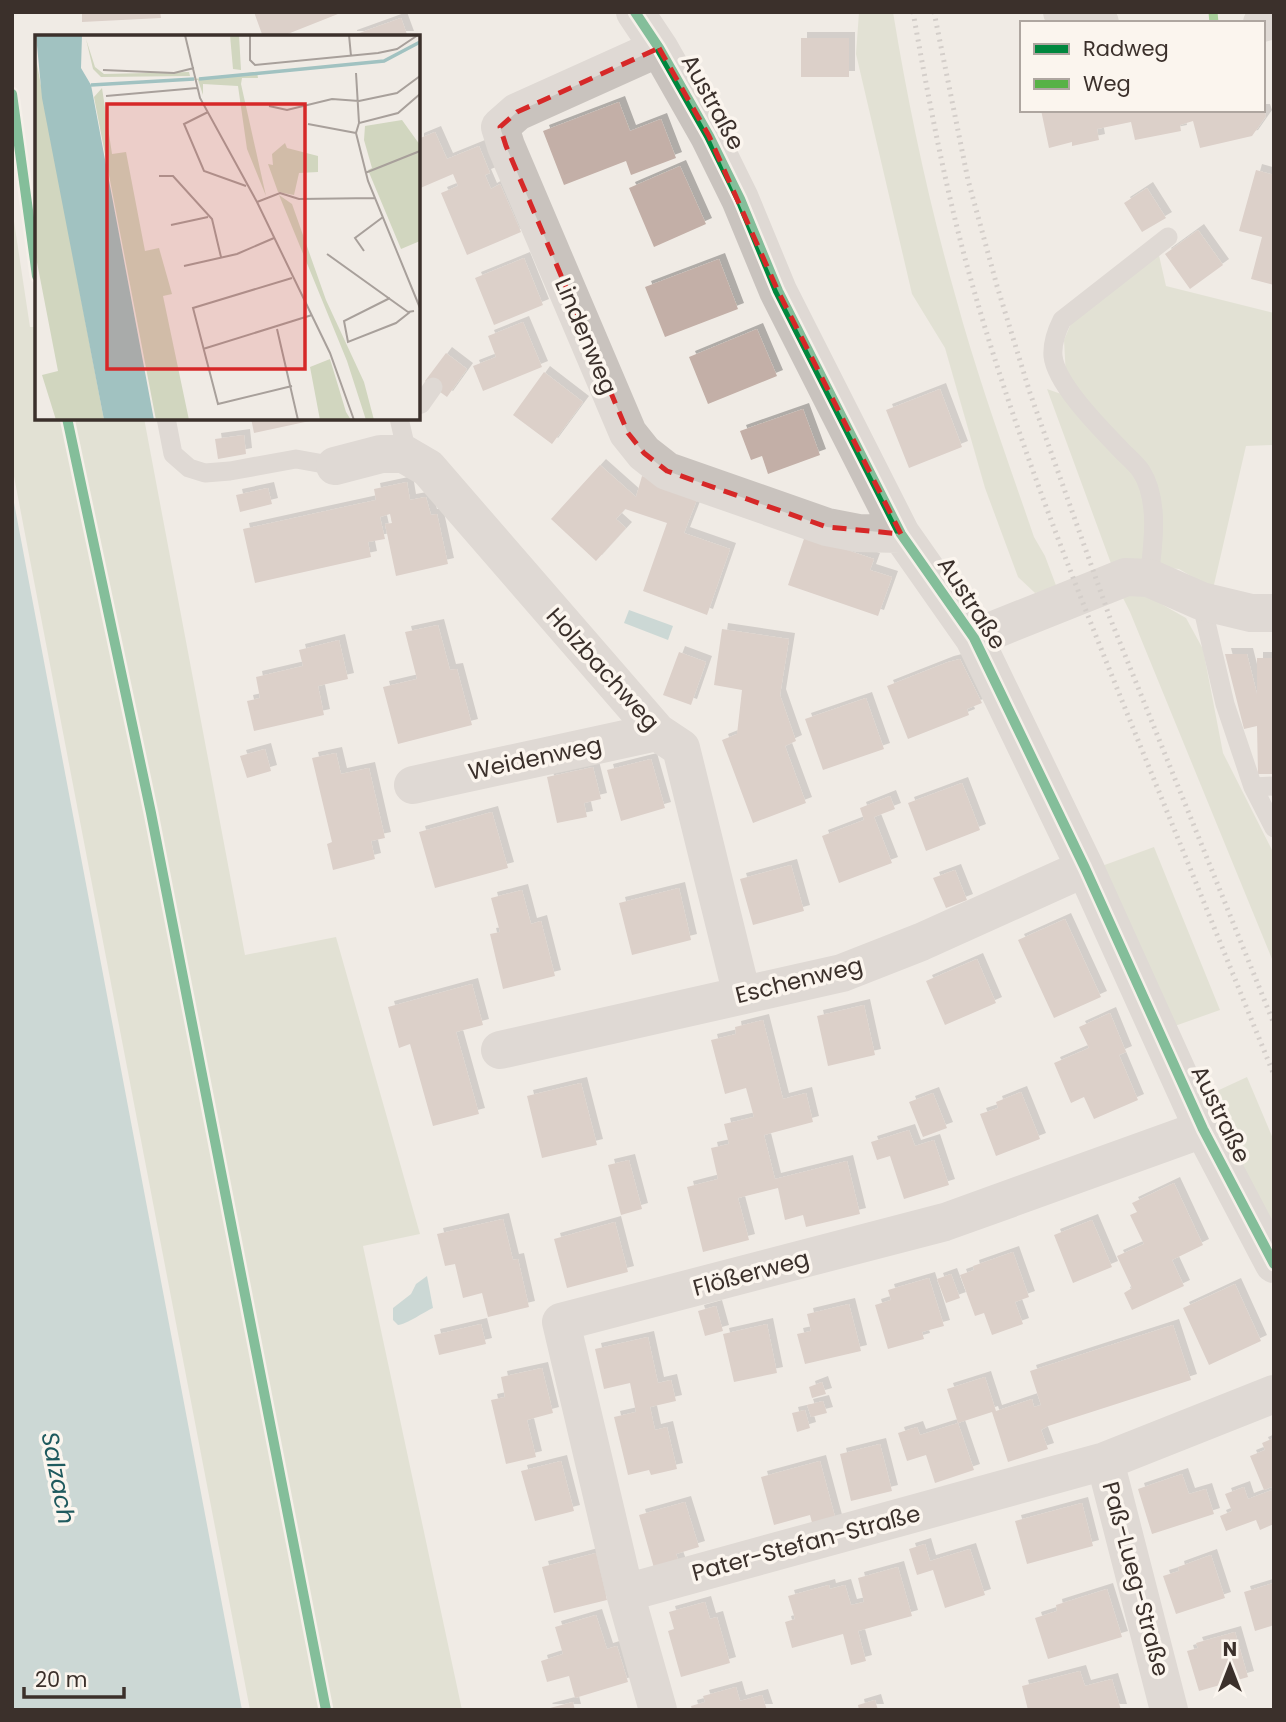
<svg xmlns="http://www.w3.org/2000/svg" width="1286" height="1722" font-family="Poppins,sans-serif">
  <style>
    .green { fill: #d1d6bf }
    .water { fill: #a1c2c1 }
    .building { fill: #c3afa7; filter: url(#shadow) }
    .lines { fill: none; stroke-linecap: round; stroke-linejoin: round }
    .service { stroke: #c9c3be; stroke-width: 19 }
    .minor { stroke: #c9c3be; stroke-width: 38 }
    .rail { stroke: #b1aca8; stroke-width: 5; stroke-dasharray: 2 5; stroke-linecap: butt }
    .quiet { stroke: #57b246; stroke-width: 9; stroke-dasharray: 18 9; stroke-linecap: butt }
    .cycleway-casing { stroke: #fbf5ee; stroke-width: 15 }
    .cycleway { stroke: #00873e; stroke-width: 10 }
    .marked { fill: none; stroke: #d62828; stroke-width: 5; stroke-dasharray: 14 9; stroke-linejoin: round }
    .labels { text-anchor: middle; stroke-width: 7; stroke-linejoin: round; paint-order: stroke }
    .street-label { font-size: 23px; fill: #3b302b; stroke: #fbf5ee }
    .water-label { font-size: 24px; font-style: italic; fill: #1f5a5e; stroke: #fbf5ee }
    .inset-river { fill: none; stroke: #a1c2c1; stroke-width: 3.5 }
    .inset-road { fill: none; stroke: #a8a09b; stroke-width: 2 }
    .view { fill: #d62828; fill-opacity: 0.15; stroke: #d62828; stroke-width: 3.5 }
    .inset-edge { fill: none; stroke: #3b302b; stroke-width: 3.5 }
  </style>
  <defs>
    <filter id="shadow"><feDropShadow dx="6" dy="-6" stdDeviation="0" flood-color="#0004"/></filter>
  </defs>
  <rect width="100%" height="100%" fill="#f0ebe5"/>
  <!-- green -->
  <path class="green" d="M859 12H893C909 109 929 204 956 298 978 379 1007 458 1034 537L1045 556 1057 588 1035 593 1018 577 985 488 945 348 912 294 856 54Z
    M12 208 30 327H37V418H144L245 955 336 937 420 1234 363 1246 462 1710H250L12 466Z
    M1158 251 1166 286 1274 313V445L1246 446 1213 589 1179 569 1129 564 1113 569 1047 389 1067 396 1064 340 1072 321Z
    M1120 592H1140L1186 618 1203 649 1223 753 1274 854V964L1130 612Z
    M1154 847 1220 1010 1172 1027 1099 867Z
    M1247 1077 1274 1141V1230L1206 1096Z"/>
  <!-- water -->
  <path class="water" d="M12 492 242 1710H12Z
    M629 610 673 626 668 640 624 623Z
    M427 1276 433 1308C424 1312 407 1324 398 1325L393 1320V1308L411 1294 416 1284Z"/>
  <!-- building -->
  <path class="building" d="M82 12H160L161 18 82 22Z
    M254 12H343L280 37H263Z
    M401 18 408 37H351V36Z
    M801 38H849V77H801Z
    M619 102 630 131 661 119 676 158 631 175 626 161 564 185 543 131Z
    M1041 110H1264L1266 116 1252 136 1200 148 1193 121 1180 125 1181 131 1135 140 1131 122 1097 129 1099 140 1072 146V142L1049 148Z
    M435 132 447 159 479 146 490 173 485 175 491 189 500 184 521 232 467 255 441 193 458 186 453 174 418 189V139Z
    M680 166 706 224 654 247 629 188Z
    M1256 170 1274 175V285L1251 279 1262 237 1239 231Z
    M1147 188 1166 218 1142 232 1124 203Z
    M1198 230 1223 265 1190 289 1165 254Z
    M524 258 543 305 494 325 475 278Z
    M719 259 738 309 665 337 645 287Z
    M523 322 542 367 483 391 473 366 496 357 488 336Z
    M757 329 777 376 708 404 689 357Z
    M446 353 467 369 447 397 425 381Z
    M544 372 583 402 552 444 513 415Z
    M940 389 962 447 909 468 886 410Z
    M803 409 820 455 768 474 762 456 751 460 740 431Z
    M251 418H318L319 419 254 433Z
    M244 435 246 454 218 459 215 439Z
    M600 465 636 497 642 476 698 497 684 533 730 549 707 615 643 591 667 523 625 509 616 519 626 528 596 561 551 519Z
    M407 482 410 500 426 497 431 515 437 514 448 564 396 576 385 524 392 523 390 514 380 517 385 539 368 542 371 557 255 583 243 529 376 500 374 489Z
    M268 488 272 504 240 512 236 495Z
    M805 536 874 559 870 570 892 577 878 616 788 585Z
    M438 625 450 670 457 669 472 725 398 744 383 687 417 679 405 632Z
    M722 629 789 639 780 695 796 741 785 746 806 803 753 823 722 740 737 734 742 690 714 685Z
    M339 640 348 679 318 686 324 715 254 731 247 701 260 698 256 677 303 666 299 650Z
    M679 652 706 662 691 705 663 695Z
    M1225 654H1247L1257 694V658H1274V774H1258L1257 726 1244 729Z
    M960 659 982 703 967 709 969 715 908 739 887 686 948 662Z
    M866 698 884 749 823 770 805 719Z
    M265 749 271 771 247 778 240 756Z
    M336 753 341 774 369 768 385 838 371 841 375 859 333 870 327 844 332 842 312 758Z
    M651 759 665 808 621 821 607 770Z
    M593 767 601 799 584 803 587 817 557 823 547 777Z
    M962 783 980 830 926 851 908 803Z
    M890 796 895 809 874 817 892 863 839 883 822 836 864 820 860 808Z
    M492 812 508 868 435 888 419 832Z
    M791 865 804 911 753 925 740 879Z
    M955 870 967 900 946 908 933 878Z
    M679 888 691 940 632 955 619 903Z
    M522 890 531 924 541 921 555 976 503 989 490 934 500 932 491 898Z
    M1065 919 1101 997 1054 1018 1018 940Z
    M977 959 996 1003 945 1025 926 981Z
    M472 984 483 1025 456 1032 479 1114 433 1126 410 1044 399 1048 388 1007Z
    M864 1005 875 1055 828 1066 817 1016Z
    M1110 1013 1126 1052 1119 1055 1138 1100 1094 1119 1084 1097 1071 1103 1054 1063 1089 1048 1079 1027Z
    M763 1020 783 1099 806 1093 813 1122 764 1135 775 1179 847 1161 860 1214 806 1227 803 1215 785 1220 778 1188 738 1198 749 1240 703 1252 687 1187 718 1179 711 1148 729 1144 724 1124 754 1117 746 1088 725 1094 711 1040 736 1034 735 1027Z
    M581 1083 597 1145 542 1158 527 1096Z
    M1021 1092 1040 1139 996 1156 980 1114 998 1108 996 1102Z
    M933 1093 947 1128 923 1137 909 1102Z
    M909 1130 915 1146 934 1140 949 1185 904 1199 890 1156 877 1160 871 1142Z
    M629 1160 642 1209 621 1215 608 1165Z
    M1174 1183 1203 1245 1172 1260 1184 1286 1132 1310 1124 1293 1132 1288 1117 1256 1144 1244 1130 1215 1137 1212 1132 1203Z
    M503 1219 513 1260 518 1259 529 1307 488 1317 482 1293 463 1298 455 1264 445 1266 437 1234Z
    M1092 1220 1112 1267 1073 1283 1054 1235Z
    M615 1222 628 1272 567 1288 554 1239Z
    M1013 1252 1029 1297 1015 1302 1023 1324 992 1335 984 1313 975 1316 960 1275 974 1270 973 1266Z
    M951 1274 960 1298 946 1303 937 1279Z
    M929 1278 944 1326 922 1332 924 1339 888 1349 875 1305 891 1300 888 1290Z
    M1235 1284 1261 1341 1209 1365 1183 1308Z
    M849 1304 861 1351 805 1364 797 1334 811 1331 807 1314Z
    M716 1306 723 1331 705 1336 698 1311Z
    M481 1324 486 1344 439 1355 434 1335Z
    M767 1324 777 1373 734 1382 723 1334Z
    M1173 1325 1191 1380 1048 1426 1041 1430 1048 1449 1008 1462 992 1412 958 1423 947 1389 985 1377 996 1411 1032 1399 1034 1407 1041 1405 1030 1371Z
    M648 1337 658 1383 671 1380 676 1401 650 1407 655 1430 667 1427 677 1469 651 1475 649 1470 628 1475 614 1417 636 1412 630 1383 604 1389 595 1349Z
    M542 1368 553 1413 527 1420 536 1457 506 1464 491 1400 505 1397 501 1377Z
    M822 1382 826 1394 812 1398 809 1387Z
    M823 1401 827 1413 811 1417 807 1405Z
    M805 1410 810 1428 797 1432 792 1413Z
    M958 1423 974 1470 935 1483 926 1455 907 1461 898 1433 917 1427 920 1435Z
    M1274 1438V1486L1264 1490 1250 1456 1265 1450 1262 1443Z
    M880 1444 892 1491 851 1501 840 1454Z
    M561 1461 574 1511 535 1521 521 1471Z
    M820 1461 838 1528 815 1534 810 1515 774 1525 761 1477Z
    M1182 1474 1189 1494 1206 1489 1214 1514 1152 1534 1138 1489Z
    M1244 1487 1248 1499 1272 1490 1274 1496V1524L1260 1530 1256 1520 1226 1531 1220 1516 1232 1511 1225 1494Z
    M685 1502 699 1547 676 1554 681 1568 656 1575 639 1515Z
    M1082 1503 1093 1546 1027 1564 1015 1521Z
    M925 1544 930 1561 970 1549 985 1595 945 1608 933 1570 917 1575 909 1549Z
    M596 1553 607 1600 554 1613 542 1567Z
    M1211 1555 1225 1598 1176 1614 1163 1576 1179 1571 1178 1567Z
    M898 1567 912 1616 858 1631 866 1661 851 1665 843 1634 792 1648 785 1622 795 1619 788 1596 829 1585 830 1589 845 1585 851 1605 864 1602 858 1578Z
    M1274 1583V1625L1255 1631 1244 1592Z
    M1107 1589 1122 1637 1048 1659 1035 1618 1057 1611 1056 1605Z
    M705 1602 710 1619 717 1617 730 1663 681 1677 668 1631 674 1629 669 1612Z
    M596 1615 607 1649 617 1646 628 1682 575 1698 569 1676 547 1682 541 1661 563 1654 555 1627Z
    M1235 1632 1248 1677 1199 1691 1187 1651 1198 1648 1196 1643Z
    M1080 1671 1085 1686 1112 1679 1121 1710H1028L1022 1686Z
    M736 1687 740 1701 762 1695 767 1710H692L691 1706 705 1702 703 1696Z
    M875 1700 878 1710H859L858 1705Z
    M573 1702 575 1710H547L546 1709Z"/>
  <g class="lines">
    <!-- service -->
    <path class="service" d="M418 405 421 404 433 387
      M166 418 173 454 189 468 205 473 230 471 296 459 335 466
      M399 418 404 440V454
      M1149 578C1153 546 1160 500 1141 471 1136 464 1129 458 1123 452 1103 431 1056 385 1053 356 1052 344 1057 330 1062 320L1168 237
      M1201 601 1225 704 1253 787 1274 828
      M1253 787 1274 786"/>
    <!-- minor -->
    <path class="minor" d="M635 12 659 48 709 136 740 199 778 291 901 534 974 638 1085 868 1203 1129 1274 1264
      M1062 12 1100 23
      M1262 23 1274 20
      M659 48 517 112 500 127 506 146 628 433 644 453 667 471 827 527 858 533 901 534
      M335 466 381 454H404L428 468 657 732 681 748 742 995
      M974 638 1126 577 1149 578 1201 601 1251 613H1274
      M413 785 657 732
      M500 1050 842 973 921 942 1085 868
      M1105 1461 1169 1710
      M625 1593 1105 1461 1274 1394
      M658 1710 625 1593 561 1322 945 1222 1203 1129"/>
    <!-- rail -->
    <path class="rail" d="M913 12C930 107 948 202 975 294 1020 449 1081 600 1142 750 1186 858 1230 967 1274 1075
      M934 12 968 180 997 286 1030 393 1110 618 1274 1024"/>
    <!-- quiet -->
    <path class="quiet" d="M1213 12 1214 23"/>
    <defs>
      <path id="cycleway" d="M635 12 659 48 709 136 740 199 778 291 901 534 974 638 1085 868 1203 1129 1274 1264
        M12 94 37 276
        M67 418 151 813 326 1710"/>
    </defs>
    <!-- cycleway casing -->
    <use href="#cycleway" class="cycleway-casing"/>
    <!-- cycleway -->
    <use href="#cycleway" class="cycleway"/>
  </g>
  <!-- marked area -->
  <path d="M0 0H1286V1722H0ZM659 48 709 136 778 291 901 534 827 527 667 471 644 453 628 433 506 146 500 127 517 112Z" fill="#f0ebe5" fill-opacity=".55" fill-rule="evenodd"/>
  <path class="marked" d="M659 48 709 136 778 291 901 534 827 527 667 471 644 453 628 433 506 146 500 127 517 112Z"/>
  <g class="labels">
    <!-- street labels -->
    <g class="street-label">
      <text transform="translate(713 102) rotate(61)" y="8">Austraße</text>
      <text transform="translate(586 336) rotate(67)" y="8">Lindenweg</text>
      <text transform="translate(972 603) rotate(57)" y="8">Austraße</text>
      <text transform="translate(603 669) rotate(48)" y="8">Holzbachweg</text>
      <text transform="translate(535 758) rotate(-12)" y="8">Weidenweg</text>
      <text transform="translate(799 980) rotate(-14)" y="8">Eschenweg</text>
      <text transform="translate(1221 1114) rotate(64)" y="8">Austraße</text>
      <text transform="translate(751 1273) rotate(-15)" y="8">Flößerweg</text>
      <text transform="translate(806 1543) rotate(-15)" y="8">Pater-Stefan-Straße</text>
      <text transform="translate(1136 1579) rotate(75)" y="8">Paß-Lueg-Straße</text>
    </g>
    <!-- water labels -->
    <g class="water-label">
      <text transform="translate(58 1478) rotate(79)" y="8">Salzach</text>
    </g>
  </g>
  <!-- overview -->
  <g transform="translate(35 35)">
    <rect width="385" height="385" fill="#f0ebe5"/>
    <path d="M0 0 1 24 69 385H21L7 340 23 336 0 217ZM195 0H204L206 35 198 34ZM51 4 60 32 69 39 154 37 155 41 66 42 58 34ZM222 37 223 43H207L206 49 231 161 212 114 203 51 168 49V60L163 45H150ZM67 53 77 119 91 117 110 216 124 213 137 259 128 261 154 385H121L59 62ZM367 85 385 110V206L366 214 333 135 337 133 329 105 330 91ZM250 108 252 113 283 121V137L264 138 259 160 243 157 233 129 238 130 237 119ZM244 160 257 169 291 265 329 347 339 385H331L312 326ZM295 324 311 377 316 385H285L275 332Z" fill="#d1d6bf"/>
    <path d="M1 0H47L46 33 56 50 119 385H69L7 63Z" fill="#a1c2c1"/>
    <path class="inset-river" d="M164 44 349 26 385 7M56 50 159 44"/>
    <path class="inset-road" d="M150 0 165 63 222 167 295 318 319 385M215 0V25L220 30 343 18 362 14 383 0M314 0 316 21M68 35 139 38 159 33M321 38 324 88M385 59 363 78 324 88 321 98 333 146 385 273M71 61 162 53M234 71 252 75 297 64 324 66 362 58 385 41M173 77 149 89 169 136 211 151M273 89 321 98M330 138 385 116M124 141H138L177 184 186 222M222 167 245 158 264 164 340 163M136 190 173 182M329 216 320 203 348 182M292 219 373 277 379 276M149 231 202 219 239 203M355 263 309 286 313 307 361 288 375 277M242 294 263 385M168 314 277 280M257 351 183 369 158 273 257 243"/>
    <path class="view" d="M72 69H270V334H72Z"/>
    <rect width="385" height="385" class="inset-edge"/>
  </g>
  <!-- border -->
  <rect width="1286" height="1722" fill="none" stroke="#3b302b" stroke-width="28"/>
  <!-- legend -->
  <rect x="1020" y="21" width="245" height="91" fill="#fbf5ee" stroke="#aea6a0" stroke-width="2"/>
  <rect x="1034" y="44" width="35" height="10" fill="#00873e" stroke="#aea6a0" stroke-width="2"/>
  <text x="1083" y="56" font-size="21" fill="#3b302b">Radweg</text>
  <rect x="1034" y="79" width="35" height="10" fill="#57b246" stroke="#aea6a0" stroke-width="2"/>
  <text x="1083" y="91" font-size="21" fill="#3b302b">Weg</text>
  <!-- north arrow -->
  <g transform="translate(1230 1666)" stroke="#fbf5ee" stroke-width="5" paint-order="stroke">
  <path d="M0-5L12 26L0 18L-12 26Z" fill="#3b302b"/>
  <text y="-10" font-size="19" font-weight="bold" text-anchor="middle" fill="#3b302b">N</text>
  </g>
  <!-- scale -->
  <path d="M24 1687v10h100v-10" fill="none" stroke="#3b302b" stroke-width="3.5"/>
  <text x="35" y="1687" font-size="21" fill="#3b302b" stroke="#fbf5ee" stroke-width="5" paint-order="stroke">20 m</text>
</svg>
